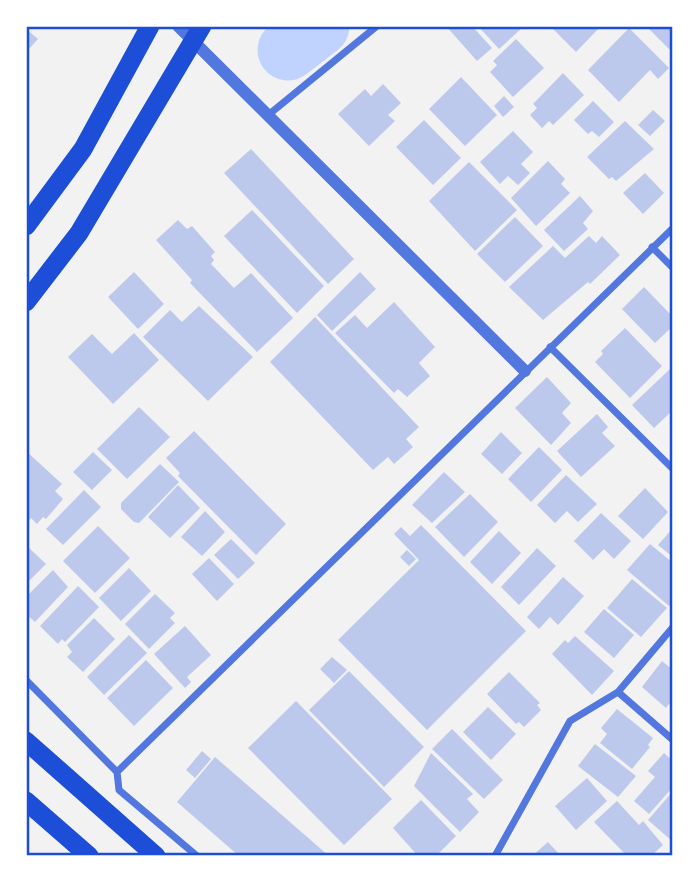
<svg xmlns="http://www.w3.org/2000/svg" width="699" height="882" font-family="'Open Sans',sans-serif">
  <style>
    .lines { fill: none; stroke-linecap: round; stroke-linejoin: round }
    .river { stroke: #bfd3fe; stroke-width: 61 }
    .building { fill: #bdc9ec }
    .minor { stroke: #5277de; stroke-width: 7 }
    .tertiary { stroke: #5277de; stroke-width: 12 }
    .trunk { stroke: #1d4ed8; stroke-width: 19 }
    .neatline { fill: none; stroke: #1d4ed8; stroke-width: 2.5 }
  </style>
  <rect width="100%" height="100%" fill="#f2f2f2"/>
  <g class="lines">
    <!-- river -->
    <path class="river" d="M288 50 319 26"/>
  </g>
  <!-- building -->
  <path class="building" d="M446 26H472L492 48 477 61Z
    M478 26H520L522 28 499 49Z
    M550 26H601L576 52Z
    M646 26H673V53Z
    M629 28 669 68 658 79 650 70 619 102 588 70Z
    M26 29 38 39 26 52Z
    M516 39 544 68 513 97 490 72 497 65 493 61Z
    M563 73 584 95 553 125 549 121 542 128 530 115 537 108 533 104Z
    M461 77 497 115 465 146 429 109Z
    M383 84 401 103 388 115 395 121 369 146 338 114 365 89 371 96Z
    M504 96 514 107 503 117 494 106Z
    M593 101 614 122 599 137 592 131 588 134 574 120Z
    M653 110 665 121 650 136 638 125Z
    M424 120 461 158 433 185 396 147Z
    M625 121 654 149 616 181 612 177 609 179 587 157Z
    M513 131 533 152 521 164 530 173 518 185 508 176 500 184 480 162Z
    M251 149 354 259 328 284 224 173Z
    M548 161 565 179 561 184 570 193 536 226 511 198Z
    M469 162 517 210 475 251 429 201Z
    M645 173 664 193 643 214 623 193Z
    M580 196 593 211 583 223 588 229 564 251 544 230Z
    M252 210 324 286 297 313 224 236Z
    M515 217 543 246 505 282 477 254Z
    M178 220 187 229 192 226 215 252 211 256 214 260 211 264 234 288 251 273 293 318 257 352 190 283 192 280 156 240Z
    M589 236 596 243 602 236 620 255 590 284 588 282 543 320 509 287 553 246 565 258Z
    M134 272 164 304 138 329 108 297Z
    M360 272 376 289 332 331 317 315Z
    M644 287 673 317V326L655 343 622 309Z
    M394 302 435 347 419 363 430 376 407 397 398 389 394 393 335 333 355 315 367 328Z
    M199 306 253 357 208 401 143 337 170 310 182 322Z
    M315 317 419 427 406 439 413 447 394 464 388 457 373 470 270 362Z
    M625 328 662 366 630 398 595 362 603 354 601 351Z
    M134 333 159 360 113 404 68 357 92 334 112 354Z
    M670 369 673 410 654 428 632 405Z
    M547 377 571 403 562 413 571 423 551 445 515 408Z
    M139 407 170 437 127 479 97 449Z
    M597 414 608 427 602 433 615 446 581 477 557 451Z
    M194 431 286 524 256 555 178 476 180 473 166 458Z
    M501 432 522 453 502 474 481 454Z
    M539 447 562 470 531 502 508 479Z
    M26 451 62 484 55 491 63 499 46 519 43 517 37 524 31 518 29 521 26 519Z
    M93 452 112 470 92 490 73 472Z
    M160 464 179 482 139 523 134 522 121 509V503Z
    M444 472 465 492 432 523 412 505Z
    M566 475 597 504 578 522 567 511 555 523 537 505Z
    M178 485 200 508 170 538 148 517Z
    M645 488 668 512 643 539 618 516Z
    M84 490 101 507 63 545 46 529Z
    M470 494 498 522 464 557 435 527Z
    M205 511 225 532 202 556 181 537Z
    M601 513 631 541 614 559 604 549 593 560 574 541Z
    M421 525 526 631 427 730 338 640 419 560 394 534 401 527 410 536Z
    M98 526 130 558 95 593 63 561Z
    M673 528V557L658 545Z
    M499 531 521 553 492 584 470 562Z
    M231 539 255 563 238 579 214 555Z
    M650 544 673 563V602L669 606 627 570Z
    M26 545 46 564 26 584Z
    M537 548 556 566 519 605 501 587Z
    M407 550 416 559 409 566 400 557Z
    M209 558 234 584 217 601 192 574Z
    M129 568 151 591 121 621 99 598Z
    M53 570 68 587 35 622 26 614V597Z
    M563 577 584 596 558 625 550 617 539 629 527 617Z
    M632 579 667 608 641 637 607 608Z
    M78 586 99 607 65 642 62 639 58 644 40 626Z
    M155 594 175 613 170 618 175 623 149 649 125 624Z
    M604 609 634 635 614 658 584 632Z
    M94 618 115 639 83 672 67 657 72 652 67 645Z
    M185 626 211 655 187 677 191 682 185 688 154 654Z
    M129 635 147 653 104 695 87 677Z
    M575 636 614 671 592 695 552 654 565 640 568 643Z
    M332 657 347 670 334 683 320 669Z
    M146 660 173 688 134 726 107 698Z
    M662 661 673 670V707L669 704 666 708 642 687Z
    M349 671 424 747 384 787 309 710Z
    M509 672 540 703 537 705 541 710 524 727 519 722 516 724 487 694Z
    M296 701 392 799 344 845 248 748Z
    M488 707 516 734 491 760 463 732Z
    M617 709 653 738 648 745 650 747 632 769 600 743 607 734 601 728Z
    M452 729 503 780 484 799 432 749Z
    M595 744 636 776 618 797 578 766Z
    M202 751 211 759 195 778 186 770Z
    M431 753 473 794 467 799 479 812 460 832 414 786Z
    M664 753 673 761V787L649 814 634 801 655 777 648 771Z
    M215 757 329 856H239L177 802Z
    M587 778 607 801 576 830 555 806Z
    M673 791V842L648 820Z
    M421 800 456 836 436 856H418L393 828Z
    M617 801 639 825 643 821 663 845 651 856H627L594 822Z
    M548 842 561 856H532Z"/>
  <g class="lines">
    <!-- minor -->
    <path class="minor" d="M267 116 377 26
      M652 247 673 268
      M550 347 673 469
      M26 680 117 772 119 790 197 856
      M618 692 673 740
      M117 772 673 228
      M495 856 570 721 618 692 673 627"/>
    <!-- tertiary -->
    <path class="tertiary" d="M178 26 525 371"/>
    <!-- trunk -->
    <path class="trunk" d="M26 226 83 149 150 26
      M26 302 79 233 202 26
      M26 741 156 856
      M26 801 89 856"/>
  </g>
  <!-- border -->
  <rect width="699" height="882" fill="none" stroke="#ffffff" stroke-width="56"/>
  <rect x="28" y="28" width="643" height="826" class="neatline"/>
</svg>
